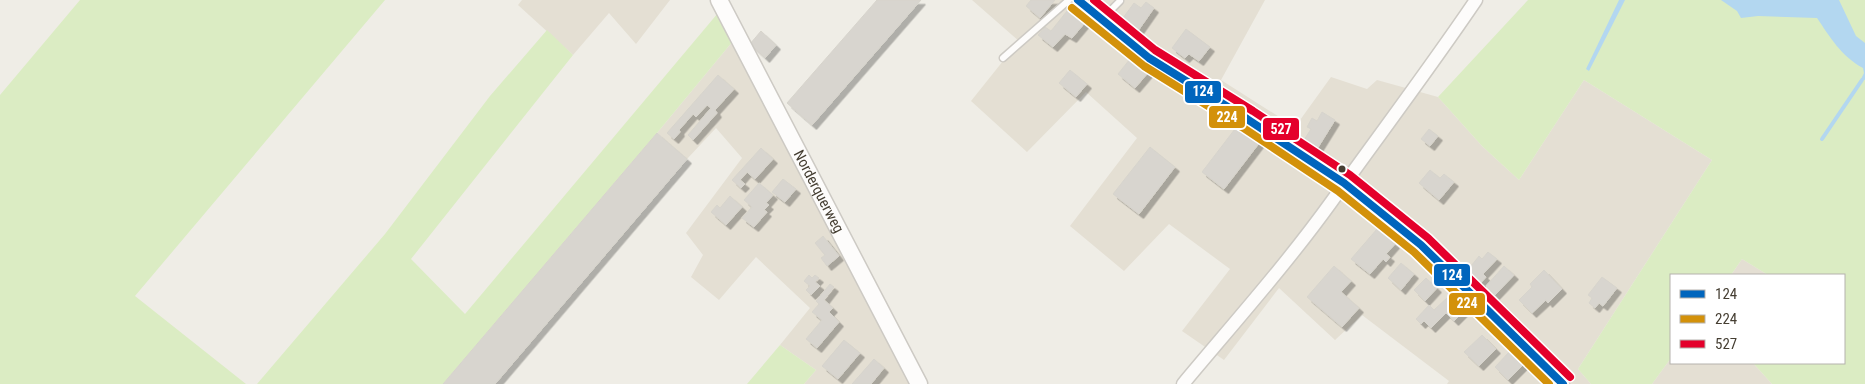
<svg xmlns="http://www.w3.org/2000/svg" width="1865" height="384" font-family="'Roboto Condensed',sans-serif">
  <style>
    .residential { fill: #e4dfd3 }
    .green { fill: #dbecc3 }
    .water { fill: #b3d7f0 }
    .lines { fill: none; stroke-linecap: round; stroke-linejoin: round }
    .stream { stroke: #b3d7f0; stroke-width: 4 }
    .building { fill: #d8d5cf; stroke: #d7d4cc; filter: url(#shadow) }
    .service-casing { stroke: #cdcac4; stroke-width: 9 }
    .minor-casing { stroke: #cdcac4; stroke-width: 15 }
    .tertiary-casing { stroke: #cdcac4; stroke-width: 19 }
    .service { stroke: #fdfcfb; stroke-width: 6 }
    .minor { stroke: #fdfcfb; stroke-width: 12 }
    .tertiary { stroke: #fdfcfb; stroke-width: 16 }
    .bus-1-casing { stroke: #fff; stroke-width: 11 }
    .bus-2-casing { stroke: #fff; stroke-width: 11 }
    .bus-3-casing { stroke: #fff; stroke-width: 11 }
    .bus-1 { stroke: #0065bd; stroke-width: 8 }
    .bus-2 { stroke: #d3910a; stroke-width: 8 }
    .bus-3 { stroke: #e4002b; stroke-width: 8 }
    .bus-dot { fill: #453e32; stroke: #fff; stroke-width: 2 }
    .labels { text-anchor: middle; stroke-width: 4.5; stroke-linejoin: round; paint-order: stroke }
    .street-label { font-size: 15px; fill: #453e32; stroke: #fff }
    .line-badge { stroke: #fff; stroke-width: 2 }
    .badge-label { font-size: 14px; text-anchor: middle; font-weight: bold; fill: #fff }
  </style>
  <defs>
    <filter id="shadow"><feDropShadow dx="4.5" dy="4.5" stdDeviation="0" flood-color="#0004"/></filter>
  </defs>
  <rect width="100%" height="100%" fill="#efede6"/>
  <!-- residential -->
  <path class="residential" d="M522 0H670L636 44 609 13 573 55 518 5Z
    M972 0H1265L1221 80 1295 127 1331 77 1367 89 1377 80 1438 97 1482 146 1519 180 1584 80 1712 160 1578 369 1591 384H1447L1449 381 1362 315 1335 340 1279 288 1224 360 1182 331 1230 269 1169 224 1124 271 1070 226 1137 138 1086 92 1027 152 971 101 1019 41Z
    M733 41 911 384H804L816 370 780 345 810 308 756 257 719 300 691 277 703 255 686 233 742 158 716 128 687 159 657 133Z
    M1742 259 1768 275H1731Z
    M1671 358V363H1753L1772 384H1652Z"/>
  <!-- green -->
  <path class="green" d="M80 0H385L135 296 246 384H0V95Z
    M1528 0H1865V384H1772L1753 363H1844V275H1768L1742 259 1731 275H1671V358L1652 384H1591L1578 369 1712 160 1584 80 1519 180 1482 146 1438 97Z
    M718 13 733 41 657 133 443 384H257L385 234 490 96 547 30 573 55 411 259 465 314Z
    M780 345 816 370 804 384H747Z"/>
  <!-- water -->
  <path class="water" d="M1619 0H1625L1589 71 1586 69Z
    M1721 0H1839L1856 36 1865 43V80L1861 79 1864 73 1863 68C1841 56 1830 37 1817 18L1758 16 1741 18 1737 11Z"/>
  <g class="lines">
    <!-- stream -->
    <path class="stream" d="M1822 139 1862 80"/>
  </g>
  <!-- building -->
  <path class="building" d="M877 0H921L812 125 787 103Z
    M1031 0H1055L1040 18 1026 6Z
    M1146 2 1154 8 1133 38 1117 26 1134 3 1141 8Z
    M1071 6 1088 19 1072 38 1065 34 1053 47 1038 35 1045 27 1051 31Z
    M1186 29 1210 47 1199 61 1189 54 1185 58 1172 48Z
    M761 31 776 45 765 58 750 44Z
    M1134 54 1152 68 1135 88 1118 74Z
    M1070 70 1087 84 1076 97 1059 83Z
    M718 75 734 89 715 110 717 113 693 140 688 135 711 108 707 105 696 117 693 114 679 130 680 132 674 139 667 133Z
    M1322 112 1335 120 1317 149 1304 140 1311 129 1307 127 1312 118 1317 121Z
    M1238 125 1260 142 1224 189 1202 172Z
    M1429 129 1438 136 1430 146 1421 139Z
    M657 133 687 159 495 384H443Z
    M1150 147 1175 167 1139 214 1113 194Z
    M761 148 773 159 755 179 747 172 740 180 745 184 741 188 732 180Z
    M1430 170 1440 178 1444 174 1454 182 1439 200 1419 183Z
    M783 179 796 189 785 202 772 192Z
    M759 183 773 195 766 203 769 205 764 210 767 212 754 227 742 218 752 207 744 200Z
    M730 196 742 207 726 225 711 212 717 205 720 208Z
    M1377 229 1395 244 1386 254 1390 257 1386 262 1383 259 1370 274 1351 259Z
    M823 236 839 256 827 266 821 258 825 255 815 243Z
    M1488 252 1497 259 1483 274 1486 277 1477 287 1463 276 1479 256 1482 259Z
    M1401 263 1414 274 1401 290 1388 278Z
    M1334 266 1351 281 1341 292 1359 308 1342 327 1307 297Z
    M1504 266 1514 275 1495 295 1486 286Z
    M1544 270 1562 289 1548 303 1546 300 1532 313 1519 300 1532 287 1530 284Z
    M809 275 812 278 815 275 819 278 815 282 820 286 811 295 806 290 810 286 804 281Z
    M1602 277 1617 288 1603 306 1599 303 1595 308 1589 303 1592 298 1588 295Z
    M1426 278 1437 288 1425 301 1414 290Z
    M830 284 834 287 824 300 833 308 829 312 839 322 817 348 806 339 822 320 812 312 819 304 816 301Z
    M1450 295 1465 310 1454 321 1446 313 1431 328 1424 321 1421 324 1416 319 1429 305 1434 310Z
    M1482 335 1496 349 1479 366 1464 352Z
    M844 340 860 353 838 379 822 366Z
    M1510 351 1524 364 1508 380 1495 367Z
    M874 359 884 368 871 384H852Z"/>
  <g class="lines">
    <defs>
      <path id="service" d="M1102 19 1120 1
        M1003 58 1069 0"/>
      <path id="minor" d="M1078 0 1149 58 1247 119 1344 183 1374 207 1421 245 1563 384
        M1183 384C1233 324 1286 265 1332 201 1380 134 1430 68 1476 0"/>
      <g id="tertiary">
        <path id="s1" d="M719 0 919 384"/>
      </g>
    </defs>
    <!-- service casing -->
    <use href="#service" class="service-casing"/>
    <!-- minor casing -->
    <use href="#minor" class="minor-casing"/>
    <!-- tertiary casing -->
    <use href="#tertiary" class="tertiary-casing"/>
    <!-- service -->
    <use href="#service" class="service"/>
    <!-- minor -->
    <use href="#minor" class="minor"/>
    <!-- tertiary -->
    <use href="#tertiary" class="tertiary"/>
    <defs>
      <path id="bus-1" d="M1078 0 1149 58 1247 119 1344 183 1421 245 1563 384"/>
      <path id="bus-2" d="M1072 8 1144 66 1242 127 1338 191 1414 252 1549 384"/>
      <path id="bus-3" d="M1094 0 1155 50 1253 111 1350 175 1428 238 1570 377"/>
    </defs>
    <!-- bus-1 casing -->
    <use href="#bus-1" class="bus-1-casing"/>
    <!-- bus-2 casing -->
    <use href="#bus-2" class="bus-2-casing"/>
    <!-- bus-3 casing -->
    <use href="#bus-3" class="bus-3-casing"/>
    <!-- bus-1 -->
    <use href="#bus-1" class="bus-1"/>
    <!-- bus-2 -->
    <use href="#bus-2" class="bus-2"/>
    <!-- bus-3 -->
    <use href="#bus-3" class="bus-3"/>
  </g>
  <!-- markers -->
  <circle class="bus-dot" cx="1342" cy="169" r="4.5"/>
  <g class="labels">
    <!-- street labels -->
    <g class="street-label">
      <text dy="5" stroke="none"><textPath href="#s1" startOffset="216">Norderquerweg</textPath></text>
    </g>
  </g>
  <g class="line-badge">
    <rect x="1184" y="80" width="38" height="24" rx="5" fill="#0065bd"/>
    <rect x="1208" y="105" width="38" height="24" rx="5" fill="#d3910a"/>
    <rect x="1262" y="117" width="38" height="24" rx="5" fill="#e4002b"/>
    <rect x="1433" y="263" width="38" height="24" rx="5" fill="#0065bd"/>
    <rect x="1448" y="292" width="38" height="24" rx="5" fill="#d3910a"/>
  </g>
  <g class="badge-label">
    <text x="1203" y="96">124</text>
    <text x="1227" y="122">224</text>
    <text x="1281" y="134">527</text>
    <text x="1452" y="280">124</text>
    <text x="1467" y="308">224</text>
  </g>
  <!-- legend -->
  <rect x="1670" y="274" width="175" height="90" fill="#ffffff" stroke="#b5b2ad"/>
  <rect x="1680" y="290" width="25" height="8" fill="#0065bd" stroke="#b5b2ad"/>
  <text x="1715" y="299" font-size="15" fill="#453e32">124</text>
  <rect x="1680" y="315" width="25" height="8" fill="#d3910a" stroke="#b5b2ad"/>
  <text x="1715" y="324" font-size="15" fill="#453e32">224</text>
  <rect x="1680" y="340" width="25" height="8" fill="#e4002b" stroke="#b5b2ad"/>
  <text x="1715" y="349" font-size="15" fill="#453e32">527</text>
</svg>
